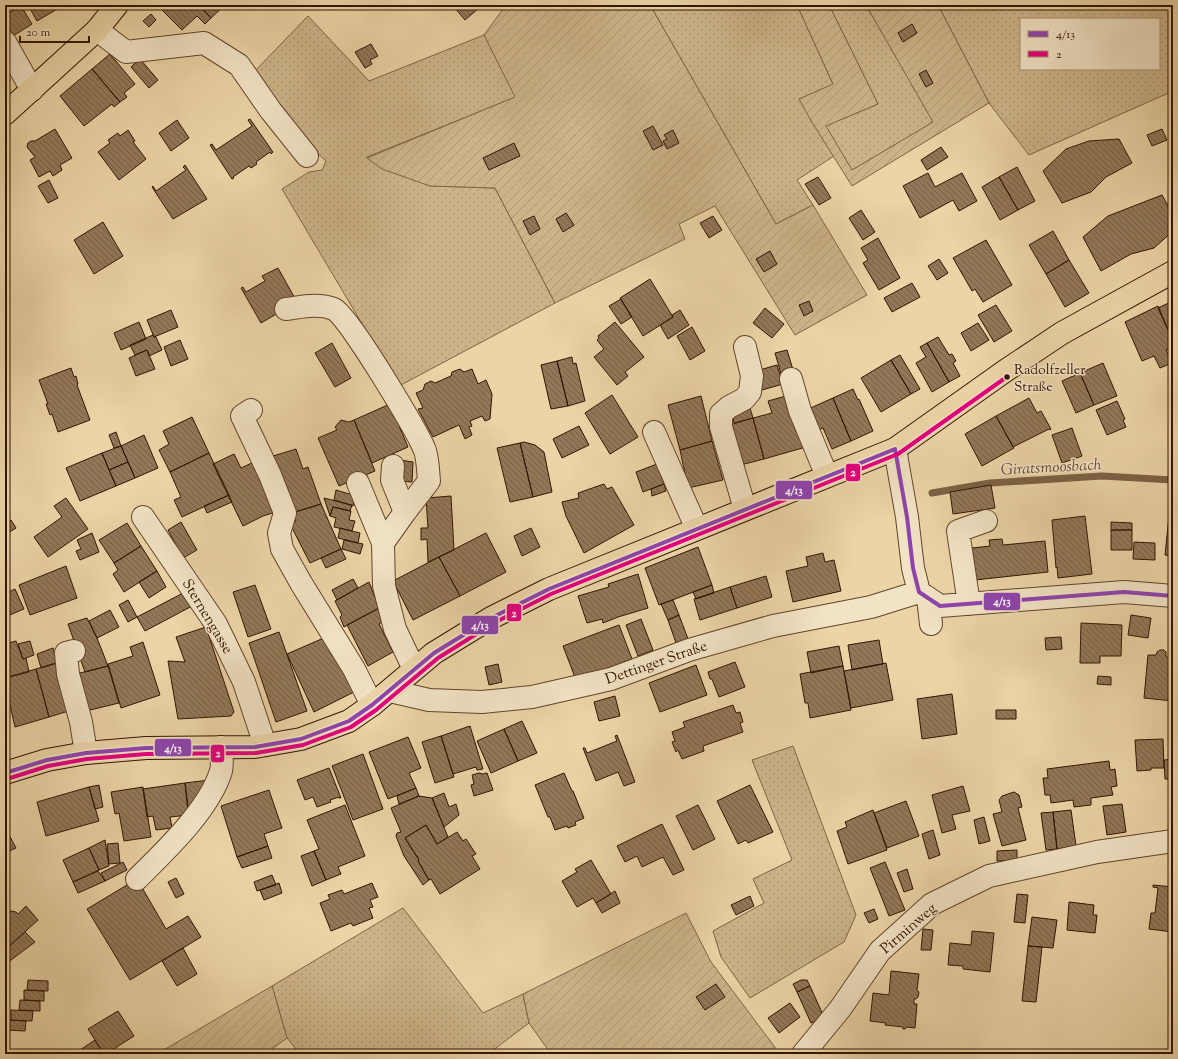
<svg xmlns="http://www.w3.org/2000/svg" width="1178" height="1059" font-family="'Sorts Mill Goudy',serif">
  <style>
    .grass { fill: url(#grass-dots); stroke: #7f6446; fill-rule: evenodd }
    .garden { fill: url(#garden-furrows); stroke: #7f6446 }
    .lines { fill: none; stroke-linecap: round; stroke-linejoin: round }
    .stream { stroke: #7b6144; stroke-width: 7 }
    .building { fill: url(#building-back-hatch); stroke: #321503 }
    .minor-casing { stroke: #60452c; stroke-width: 24 }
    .major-casing { stroke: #321503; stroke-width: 24 }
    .minor { stroke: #f2e3c5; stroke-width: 22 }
    .major { stroke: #ebd4a6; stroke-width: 22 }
    .bus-1-casing { stroke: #f2e3c5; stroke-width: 7 }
    .bus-2-casing { stroke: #f2e3c5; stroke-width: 7 }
    .bus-1 { stroke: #8e44ad; stroke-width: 4 }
    .bus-2 { stroke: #e5007d; stroke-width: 4 }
    .bus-dot { fill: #321503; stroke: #f2e3c5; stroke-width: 1.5 }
    .labels { text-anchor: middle; stroke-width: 3; stroke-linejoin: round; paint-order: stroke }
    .bus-label { font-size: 14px; fill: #321503; stroke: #f2e3c5; text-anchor: start }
    .street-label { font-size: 15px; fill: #321503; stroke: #f2e3c5 }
    .water-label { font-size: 16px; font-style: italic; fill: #63472e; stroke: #f2e3c5 }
    .line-badge { stroke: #f2e3c5; stroke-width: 1.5 }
    .badge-label { font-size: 11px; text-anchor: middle; font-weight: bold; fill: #fff }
  </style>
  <defs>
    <pattern id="grass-dots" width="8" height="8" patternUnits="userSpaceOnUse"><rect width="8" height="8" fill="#ccb48a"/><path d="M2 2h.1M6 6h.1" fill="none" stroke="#b09a75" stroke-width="1.8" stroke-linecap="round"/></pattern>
    <pattern id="garden-furrows" width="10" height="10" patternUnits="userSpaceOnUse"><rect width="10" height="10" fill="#ccb48a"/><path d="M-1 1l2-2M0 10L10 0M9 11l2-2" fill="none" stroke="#b09a75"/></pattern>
    <pattern id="building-back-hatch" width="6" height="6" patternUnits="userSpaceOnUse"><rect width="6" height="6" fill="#927858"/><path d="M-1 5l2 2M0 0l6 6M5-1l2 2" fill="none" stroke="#786147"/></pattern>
  </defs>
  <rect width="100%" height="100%" fill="#ebd4a6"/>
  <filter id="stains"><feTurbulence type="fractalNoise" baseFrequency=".005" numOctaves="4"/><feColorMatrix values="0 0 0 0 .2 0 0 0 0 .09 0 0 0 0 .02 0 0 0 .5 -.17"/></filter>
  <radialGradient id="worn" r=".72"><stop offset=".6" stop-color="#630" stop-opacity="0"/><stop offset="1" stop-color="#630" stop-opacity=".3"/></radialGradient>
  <!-- grass -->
  <path class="grass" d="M650 5H797L833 84 810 119 834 156 797 180 813 205 776 224Z
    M829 5H866L934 122 852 170 825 126 878 104Z
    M938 5H1173V91L1029 155 989 103ZM1021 19H1159V69H1021Z
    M308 16 369 81 484 35 516 97 367 157 430 186 495 188 555 303 399 386 282 189 309 172 322 170 326 161 306 143 254 72Z
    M793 746 856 915 844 942 750 998 721 957 713 931 764 903 753 879 792 860 752 760Z
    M403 908 483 1013 523 994 529 1023 488 1054H300L287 1038 272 986Z"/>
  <!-- garden -->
  <path class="garden" d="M506 5H650L776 224 813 205 867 295 795 335 715 206 679 224 685 239 555 303 495 188 430 186 382 169 367 158 515 97 484 35Z
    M797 5H829L878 104 826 126 852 170 933 122 866 5H938L989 103 852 186 810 119 799 99 833 84Z
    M686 913 711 962 780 1054H551L529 1023 523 994Z
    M272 986 287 1038 265 1054H157Z"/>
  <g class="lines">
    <!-- stream -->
    <path class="stream" d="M932 493 990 483 1102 476 1173 480"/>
  </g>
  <!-- building -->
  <path class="building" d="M28 5H64L37 21Z
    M163 5H199L211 18 205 24 197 16 182 30 160 8Z
    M199 5H225L211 18Z
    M457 5H477L479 8 465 20 454 7Z
    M21 6 32 24 13 36 5 22V15Z
    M151 14 156 20 149 27 143 21Z
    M912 24 917 33 903 42 898 33Z
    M371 44 378 56 370 60 372 64 365 68 355 52Z
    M110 54 135 84 124 93 127 97 120 102 92 69Z
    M140 59 158 80 149 88 131 67Z
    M92 69 120 102 114 107 112 104 84 126 60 96Z
    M926 70 933 83 926 87 919 74Z
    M250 119 273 152 271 154 270 152 256 162 257 164 251 168 249 166 233 177 234 178 232 179 210 145 212 144 216 150 252 126 248 120Z
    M177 120 189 138 171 151 159 133Z
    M653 126 663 145 653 150 643 131Z
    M55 129 72 158 60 165 62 170 53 176 50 171 39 177 30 160 35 157 27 147 28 143 31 141H35Z
    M1162 129 1167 140 1152 146 1147 135Z
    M128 130 135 141 133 142 146 159 119 180 98 152 110 143 108 140 118 133 120 136Z
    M673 130 679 143 667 149 663 141 667 139 664 135Z
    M1119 139 1132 163 1106 177 1091 192 1062 203 1043 171 1066 149 1089 141Z
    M514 143 520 156 489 170 483 158Z
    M941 147 948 157 927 170 921 160Z
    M185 165 207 199 173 219 152 187 153 186 156 191 186 170 183 167Z
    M1017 167 1035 201 1018 210 999 177Z
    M928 173 935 187 962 173 977 201 959 211 953 200 920 218 903 186Z
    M818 177 831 198 819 205 805 184Z
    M999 177 1018 210 1000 220 982 187Z
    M49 180 58 198 48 203 38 186Z
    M1162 195 1173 215V231L1154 248 1131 254 1101 271 1083 237 1108 216Z
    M861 210 875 232 863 240 849 218Z
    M566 213 574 225 563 232 556 219Z
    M534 216 540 229 530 235 523 221Z
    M713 216 722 230 709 238 700 223Z
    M103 222 123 256 94 274 74 240Z
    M1053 231 1069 260 1046 274 1029 245Z
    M878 238 900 278 879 290 863 263 868 260 861 248Z
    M986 240 1012 285 983 302 975 289 972 291 953 258Z
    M770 251 777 264 764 272 756 259Z
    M939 259 948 273 937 280 928 266Z
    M1069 260 1089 293 1065 307 1046 274Z
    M278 268 297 302 261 323 241 288 243 287 246 292 265 281 262 276Z
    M650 279 673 317 643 336 620 298Z
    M912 283 920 297 892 312 884 298Z
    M621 299 632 317 621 324 609 306Z
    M809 301 813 311 804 316 799 305Z
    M1173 301V341L1158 308Z
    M996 305 1012 331 994 342 978 315Z
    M1158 306 1173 341V347L1166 350 1172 363 1160 368 1154 356 1142 361 1125 322Z
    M765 308 784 324 772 338 753 323Z
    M171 310 178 327 154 337 147 320Z
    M680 310 689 325 668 339 660 325 673 317 672 315Z
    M139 322 146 339 121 350 114 333Z
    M615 322 644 357 625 372 628 376 617 385 594 357 604 349 597 340 599 338 598 336Z
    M978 323 989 340 971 351 961 333Z
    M692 327 705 351 690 360 677 336Z
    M153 335 154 337H156L162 350 149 356 147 350 135 355 130 345Z
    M938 337 949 355 952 354 956 361 953 363 960 376 949 382 927 343Z
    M180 340 188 359 171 366 164 347Z
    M332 343 351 378 335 387 315 353Z
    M927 343 949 382 932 392 916 363 926 357 920 347Z
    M147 350 155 369 136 376 129 358Z
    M787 350 794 373 782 377 775 353Z
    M900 355 920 389 911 394 891 360Z
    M572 357 573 364 576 363 585 401 568 406 557 361Z
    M891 360 911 394 881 412 861 378Z
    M557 361 568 406 551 409 541 365Z
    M1103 363 1117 396 1094 405 1080 373Z
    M777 365 783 384 762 390 756 371Z
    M71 368 74 377 76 376 78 384 77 385 90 420 58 432 52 414 50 415 46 404H48L39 380Z
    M460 369 464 372 472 369 478 384 486 380 492 394 490 419 485 421 482 416 470 421 472 426 469 427 472 435 465 439 459 425 433 437 418 409 423 408 416 393 423 390 425 384 431 381 435 383 451 376 452 372Z
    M1080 373 1094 405 1076 413 1062 381Z
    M853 389 858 400 859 399 873 431 851 441 833 398Z
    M612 395 638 437 610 454 585 413Z
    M701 396 712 441 680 450 668 405Z
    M786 396 796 432 802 430 806 447 764 459 753 418 772 413 768 401Z
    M833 398 851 441 832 449 823 428 813 432 804 411Z
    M1029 398 1037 413 1041 411 1051 429 1050 430 1049 429 1013 447 996 416Z
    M1117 401 1125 419 1123 420 1126 427 1107 435 1096 410Z
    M390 404 408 447 372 463 354 420Z
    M750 408 753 418 734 423 732 413Z
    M996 416 1014 448 982 466 965 434Z
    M192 417 209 453 170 472 159 450 169 444 163 431Z
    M753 418 764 459 737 466 726 426Z
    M341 420 349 422 354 420 375 471 339 486 318 438 337 430 335 427Z
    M579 426 589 445 562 458 553 439Z
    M1072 428 1082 456 1062 463 1052 435Z
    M116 432 121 446 114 448 109 435Z
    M144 435 158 468 135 478 121 446Z
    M712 441 723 480 688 488 680 450Z
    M524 442 535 445 544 452 552 492 533 497 520 443Z
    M520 443 533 497 510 502 497 448Z
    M121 446 128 462 109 470 102 453Z
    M296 449 303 469 308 467 321 504 292 513 273 456Z
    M102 453 116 486 80 501 66 468Z
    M209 453 229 495 182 517 174 500 181 497 170 472Z
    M234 454 241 468 256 461 279 511 263 516 243 526 213 464Z
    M400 460 413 462 412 482 398 481Z
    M128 462 135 478 116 486 109 470Z
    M657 464 664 484 643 492 636 472Z
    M604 484 607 489 612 487 634 525 584 553 566 516 562 502 579 498 578 493Z
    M664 484 666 491 652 496 651 489Z
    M991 485 995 508 953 514 950 492Z
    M336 490 356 496 353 506 334 500Z
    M229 495 232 502 207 513 204 506Z
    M451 496 454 550 428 562 427 539 421 540V528H428L426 498Z
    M66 498 88 529 48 557 34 537 62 517 54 506Z
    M324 498 352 505 350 511 333 507 330 516Z
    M321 504 341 549 310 563 290 524 296 521 292 513Z
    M333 507 351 511 349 520 355 521 352 531 334 527 336 518 330 516Z
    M1085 516 1092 574 1058 578 1057 567 1056 568 1052 520Z
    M1169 516H1173V556L1165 555Z
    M11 520 16 528 8 533 5 529V524Z
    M181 522 197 550 183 558 168 530Z
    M1111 522 1132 523V530H1111Z
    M127 523 141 546 114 563 99 540Z
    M340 528 360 533 358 543 338 538Z
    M531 528 540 547 522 556 514 536Z
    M1111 530H1132V550H1111Z
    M92 533 99 552 80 560 76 551 81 549 77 540Z
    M486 533 506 572 460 596 439 557Z
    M1002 539 1003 545 1045 541 1048 572 975 580 972 548 990 546 989 540Z
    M344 540 363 544 360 554 342 549Z
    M1134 542 1155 543V560L1133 559Z
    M141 546 157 571 124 592 113 574 118 570 114 563Z
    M698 547 712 585 659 605 645 568Z
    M341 549 346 559 326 568 321 558Z
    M823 553 825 562 834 560 841 591 793 602 786 571 808 566 806 557Z
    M439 557 460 596 413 620 393 581Z
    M66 566 77 598 30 615 19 585Z
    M157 571 166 587 149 598 139 582Z
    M638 574 648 608 618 617 603 623 602 619 587 623 578 596 609 587 608 584Z
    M766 576 772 597 737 608 730 587Z
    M353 579 358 588 337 600 332 590Z
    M369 582 379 608 344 627 340 617 342 615 335 601Z
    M255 585 271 629 248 637 233 592Z
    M712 585 714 593 696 599 693 592Z
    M730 587 737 608 700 620 694 599Z
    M15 589 24 609 5 617V594Z
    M187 591 194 605 145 631 137 617Z
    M128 600 137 617 128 622 119 605Z
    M673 600 679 615 668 620 661 604Z
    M379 608 384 621 379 624 393 652 368 666 347 625Z
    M110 610 119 627 97 638 89 621Z
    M679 615 688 639 676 643 668 620Z
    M1131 615 1151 618 1148 638 1128 635Z
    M87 618 97 638 108 666 85 672 68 624Z
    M641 619 653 650 638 656 626 625Z
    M1081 623 1122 625 1121 656H1100V663H1080Z
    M619 625 632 659 576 680 563 646Z
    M206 627 234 712 231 716 178 719 168 661 185 662 176 637Z
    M279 632 307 711 276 722 249 643Z
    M326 637 354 692 314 712 287 654Z
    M1061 637 1062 649 1046 650 1045 638Z
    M879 640 883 664 852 670 848 645Z
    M16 641 23 659 26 658 29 672 5 678V644Z
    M30 641 34 655 23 659 18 644Z
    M143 642 160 695 121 708 108 664 133 656 130 647Z
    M839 646 843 666 811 673 807 652Z
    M53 648 57 663 41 668 37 654Z
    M1160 650H1164L1166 652V657L1173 658 1172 687H1173V701L1144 698 1148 655H1156L1157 652Z
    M59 662 72 710 49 717 36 669Z
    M735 662 745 687 719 697 712 679H710L708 672Z
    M886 663 893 700 851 708 844 671Z
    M498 664 502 682 489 685 485 667Z
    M696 665 707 695 660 712 649 683Z
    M108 666 119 703 86 711 76 674Z
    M843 666 851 710 810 718 808 703H805L800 674Z
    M36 669 49 717 15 727 5 684V678Z
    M1098 676 1111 677V685L1097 684Z
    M952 694 957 734 922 739 917 699Z
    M615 696 620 716 599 721 594 702Z
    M733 705 736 713 740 712 743 722 740 723 743 732 703 746 704 751 682 759 678 750 676 752 672 742 675 741 672 732 685 727 683 722Z
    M996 710H1016V719H996Z
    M522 721 537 753 518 761 504 729Z
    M470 726 483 769 477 770 476 767 453 774 441 736Z
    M504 729 518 761 491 773 477 741Z
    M617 735 635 782 624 786 618 772 596 781 583 748H585L587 753 617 741 615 736Z
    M441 736 454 777 435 783 422 742Z
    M408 737 421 768 409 773 416 788 388 799 369 752Z
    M1163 739 1164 768H1151V770L1137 771 1135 740Z
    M363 754 383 809 353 820 332 766Z
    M1173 759V779H1165L1164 760Z
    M1109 761 1110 770 1115 769 1117 786 1111 787 1113 795 1091 798V805L1074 807 1073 800 1051 803 1050 795H1045L1043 778H1048L1047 769Z
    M329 768 341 798H339V797L330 800 331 802 317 807 313 797 305 800 297 780Z
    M479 773 483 774 487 773 493 790 474 796 471 785 474 784 472 775Z
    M564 773 572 791H573L584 818 575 822 576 825 568 828 567 826 555 830 550 817H548L535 785Z
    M209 780 188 811 185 783Z
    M185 783 189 815 170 817 172 828 156 830 153 816 147 817 143 789Z
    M99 785 103 807 95 809 89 787Z
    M750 785 773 832 748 843 746 840 738 844 717 801Z
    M963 786 970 811 952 815 956 829 942 833 932 795Z
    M89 787 99 821 46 836 37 802Z
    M143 787 151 837 124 841 119 813 115 814 111 792Z
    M416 788 419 796 399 804 397 796Z
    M269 790 282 828 264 834 268 846 237 857 221 806Z
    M1014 792 1019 795 1022 807 1018 808 1026 840 1002 846 993 814 1002 812 999 800 1002 796Z
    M444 793 449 807 456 804 459 815 444 827 432 798Z
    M419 796 432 798 448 837 437 844 426 825 405 838 419 860 418 861 429 880 423 885 404 856 396 836 397 833 401 832 391 808Z
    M906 801 919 836 887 848 874 813Z
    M1122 804 1126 832 1107 835 1103 806Z
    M345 805 365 856 338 867 341 874 326 880 314 851 319 849 307 820Z
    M698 805 715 839 693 850 676 816Z
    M873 810 887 850 848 864 837 831 847 827 845 822Z
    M1071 810 1076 846 1057 849 1053 812Z
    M1053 812 1057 849 1046 850 1041 813Z
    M984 817 990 841 979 844 974 820Z
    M5 819 10 829 7 831 16 848 5 853Z
    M662 824 684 870 673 875 663 857 642 867 637 856 625 862 617 846Z
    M426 825 437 844 457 832 463 841 466 839 476 854 472 856 480 869 440 894 431 879 429 880 418 861 419 860 405 838Z
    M933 830 940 855 929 859 922 834Z
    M105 840 109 866 99 870 89 848Z
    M118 843 120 863 109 864 107 844Z
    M268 846 272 858 242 868 237 857Z
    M89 848 99 870 73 882 63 860Z
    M1017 850V860L997 861V851Z
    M314 851 326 880 312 886 301 856Z
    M591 860 611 894 596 903 593 898 577 907 562 881 577 872 575 869Z
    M123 862 127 870 105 881 101 873Z
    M885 862 905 910 889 916 870 868Z
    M907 869 913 889 904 892 897 873Z
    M98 871 105 881 78 893 73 882Z
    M272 875 276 885 257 891 254 882Z
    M176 878 184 894 176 898 168 882Z
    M137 879 166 929 188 916 201 937 130 980 87 909Z
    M279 883 282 893 264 900 260 890Z
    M372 883 378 897 370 900 373 907 369 908 373 918 353 926 351 923 331 931 320 903 330 899 328 895 342 890 344 894Z
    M1153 885 1173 887V932L1149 929 1151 913H1155L1158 888 1153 887Z
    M615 891 620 903 602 913 596 903Z
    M1017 894 1028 895 1025 923 1014 922Z
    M750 896 754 906 736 915 731 905Z
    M1069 902 1094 905 1093 915H1097L1095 933 1067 930Z
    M26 906 38 920 5 950V910L9 914 11 911 16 912 18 914Z
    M874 909 878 919 869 923 864 913Z
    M1032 917 1057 920 1053 948 1028 946Z
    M923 929 933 930 931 950H921Z
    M972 931 994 933 990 972 963 969V966L948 965 950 943 971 945Z
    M25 932 35 942 7 963 5 961V950Z
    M1028 946 1042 947 1036 1002 1022 1001Z
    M183 948 197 974 177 986 162 961Z
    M891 971 919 974 917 990 919 992 918 997 916 999H914V1004H917L915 1028 906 1027 905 1029H903V1027L885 1025 886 1023 870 1021 873 993 889 995Z
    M28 980 48 981V991L27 990Z
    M801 980H807L810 986 797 992 793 984Z
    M716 984 725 997 705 1010 696 997Z
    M810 986 824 1017 811 1023 797 992Z
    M24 990 44 991V1001L24 1000Z
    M20 1000 40 1001V1011L19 1010Z
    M790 1003 800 1017 779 1033 768 1018Z
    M11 1010 33 1011 32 1021 11 1020Z
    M118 1011 134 1036 106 1054H104L88 1029Z
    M5 1020 26 1021 25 1031 5 1030Z
    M95 1040 104 1054H74Z
    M709 1049 713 1054H703Z"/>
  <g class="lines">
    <defs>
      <path id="minor" d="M97 30 126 52 204 43 239 65 271 111 307 156
        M5 42 32 90
        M286 309C302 307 318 303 334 309 348 315 415 428 424 448 428 456 428 472 429 481L405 512
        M791 379 800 411 827 476
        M251 410 242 416 270 475 285 513 279 533 282 549 301 583 354 669 372 705
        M654 432 697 529
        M895 449 907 517 913 568 919 592 940 606 1124 592 1173 596
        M393 466 392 480 405 512 383 543 384 586 395 629 414 669
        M358 483 383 543
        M745 509 721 427V414L729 407 744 399 750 392 752 376 745 347
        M143 517 216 624 244 682 265 745
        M928 598 931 624
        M969 604 958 531 986 521
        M74 651 66 653 68 674 81 722 86 753
        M390 691 429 700 482 702 532 697 611 679 689 650 773 626 871 607 919 592
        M137 879C165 851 209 810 221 771 223 764 221 754 221 747
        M803 1054 840 1009 880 951 932 904 989 876 1097 852 1173 841"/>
      <path id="major" d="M5 114 97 30 117 5
        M5 773 47 760 86 753 146 748 255 747 301 739 349 721 372 705 434 653 491 618 549 589 895 449 1005 371 1062 333 1173 272"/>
    </defs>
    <!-- minor casing -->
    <use href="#minor" class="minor-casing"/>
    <!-- major casing -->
    <use href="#major" class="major-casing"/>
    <!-- minor -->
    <use href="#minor" class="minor"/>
    <!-- major -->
    <use href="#major" class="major"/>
    <defs>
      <path id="bus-1" d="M5 773 47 760 86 753 146 748 255 747 301 739 349 721 372 705 434 653 491 618 549 589 895 449 907 517 913 568 919 592 940 606 1124 592 1173 596"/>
      <path id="bus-2" d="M7 779 48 766 87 759 146 754 256 753 303 745 351 727 376 710 438 658 494 623 551 594 898 454 1008 376"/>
    </defs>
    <!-- bus-1 casing -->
    <use href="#bus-1" class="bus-1-casing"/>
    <!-- bus-2 casing -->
    <use href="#bus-2" class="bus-2-casing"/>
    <!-- bus-1 -->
    <use href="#bus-1" class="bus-1"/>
    <!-- bus-2 -->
    <use href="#bus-2" class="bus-2"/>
  </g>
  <!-- markers -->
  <circle class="bus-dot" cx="1007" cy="377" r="3.5"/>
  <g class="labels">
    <!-- bus labels -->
    <g class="bus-label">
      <text x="1014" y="374">Radolfzeller<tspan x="1014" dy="17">Straße</tspan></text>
    </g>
    <!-- street labels -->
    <g class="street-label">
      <text transform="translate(208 616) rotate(59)" y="5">Sternengasse</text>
      <text transform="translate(656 662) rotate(-19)" y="5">Dettinger Straße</text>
      <text transform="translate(908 928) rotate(-41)" y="5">Pirminweg</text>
    </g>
    <!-- water labels -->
    <g class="water-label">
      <text transform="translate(1051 466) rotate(-3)" y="6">Giratsmoosbach</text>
    </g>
  </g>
  <g class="line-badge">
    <rect x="845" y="463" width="16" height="19" rx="4" fill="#e5007d"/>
    <rect x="775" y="480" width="38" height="20" rx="4" fill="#8e44ad"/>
    <rect x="983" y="592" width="38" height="19" rx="4" fill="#8e44ad"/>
    <rect x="506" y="603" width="16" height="19" rx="4" fill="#e5007d"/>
    <rect x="461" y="615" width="38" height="20" rx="4" fill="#8e44ad"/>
    <rect x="154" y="738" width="38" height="19" rx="4" fill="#8e44ad"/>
    <rect x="210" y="744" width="15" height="19" rx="4" fill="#e5007d"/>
  </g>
  <g class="badge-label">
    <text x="853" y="476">2</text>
    <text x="794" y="494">4/13</text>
    <text x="1002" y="605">4/13</text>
    <text x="514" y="617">2</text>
    <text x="480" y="629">4/13</text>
    <text x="173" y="752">4/13</text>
    <text x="218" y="757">2</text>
  </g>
  <!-- margin -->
  <rect width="1178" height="1059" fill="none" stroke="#ebd4a6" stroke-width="20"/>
  <rect x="6" y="6" width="1166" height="1047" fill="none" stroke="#321503" stroke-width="2"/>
  <rect x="10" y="10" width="1158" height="1039" fill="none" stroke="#321503"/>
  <!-- legend -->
  <rect x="1020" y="18" width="140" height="52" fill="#f2e3c5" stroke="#a59177"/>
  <rect x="1028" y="31" width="20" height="6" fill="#8e44ad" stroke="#a59177"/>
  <text x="1056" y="38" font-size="12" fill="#321503">4/13</text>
  <rect x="1028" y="51" width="20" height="6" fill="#e5007d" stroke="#a59177"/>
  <text x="1056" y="58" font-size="12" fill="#321503">2</text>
  <!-- scale -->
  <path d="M20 36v6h69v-6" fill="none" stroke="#321503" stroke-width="2"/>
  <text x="26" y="36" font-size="12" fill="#321503" stroke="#f2e3c5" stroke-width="3" paint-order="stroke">20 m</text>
  <rect width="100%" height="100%" filter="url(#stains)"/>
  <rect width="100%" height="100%" fill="url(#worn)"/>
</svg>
